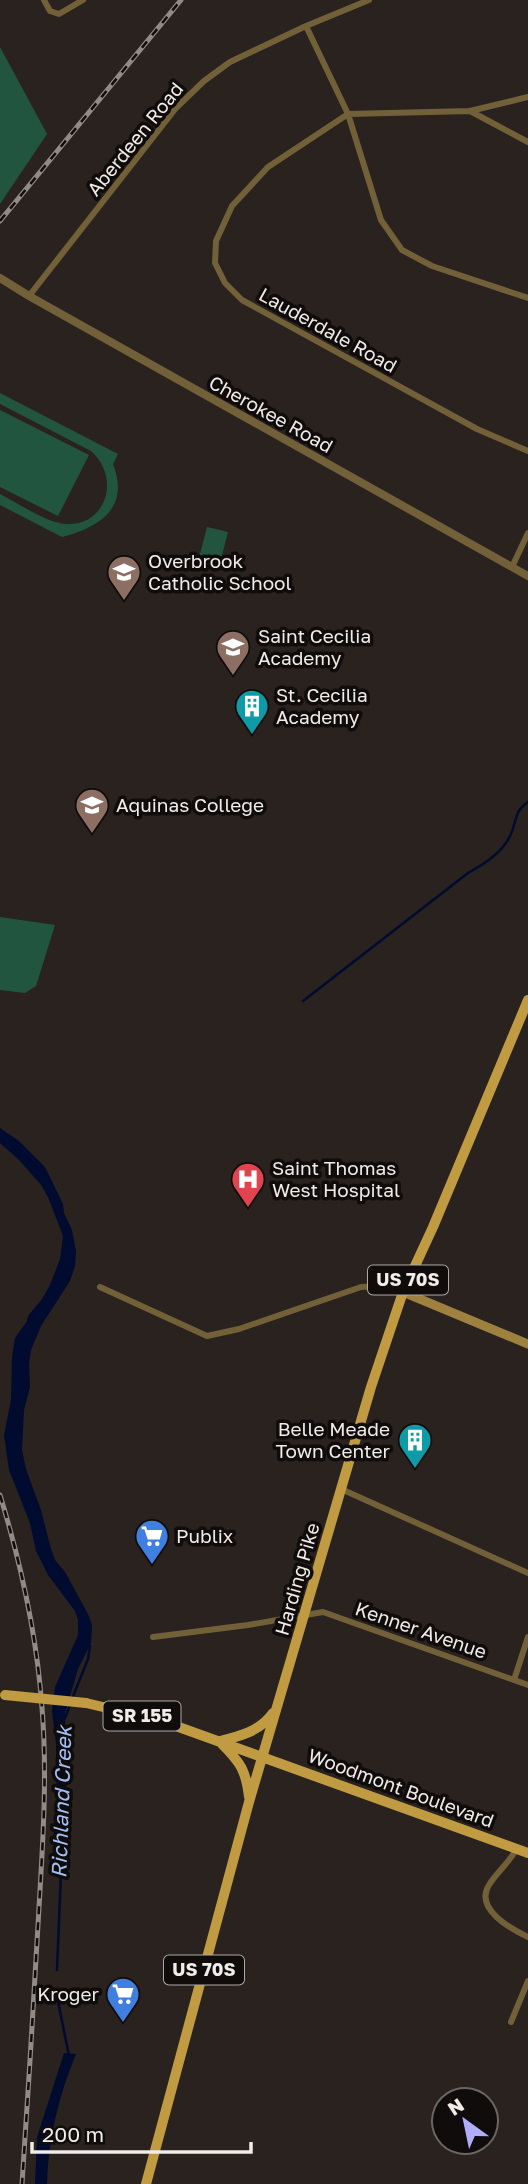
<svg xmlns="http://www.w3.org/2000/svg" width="528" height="2184" font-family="'Golos Text',sans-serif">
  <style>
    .green { fill: #225540 }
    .water { fill: #000b2f }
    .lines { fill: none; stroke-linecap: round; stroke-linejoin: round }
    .stream { stroke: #000b2f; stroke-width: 2.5 }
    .minor { stroke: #726038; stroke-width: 6 }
    .tertiary { stroke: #726038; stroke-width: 8 }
    .secondary { stroke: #9e813f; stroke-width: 9 }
    .primary { stroke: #c19b42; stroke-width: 10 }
    .rail-casing { stroke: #918b87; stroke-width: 5 }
    .rail { stroke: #0f0c0b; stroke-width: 2.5; stroke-dasharray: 8; stroke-linecap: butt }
    .primary-bridge { stroke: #c19b42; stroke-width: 10 }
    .labels { text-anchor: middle; stroke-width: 7; stroke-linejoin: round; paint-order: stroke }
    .shield { fill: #0f0c0b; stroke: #ada9a6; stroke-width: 2 }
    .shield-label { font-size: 18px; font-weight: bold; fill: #f1ece9 }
    .street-label { font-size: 19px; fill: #f1ece9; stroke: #0f0c0b }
    .poi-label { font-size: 19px; fill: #f1ece9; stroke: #0f0c0b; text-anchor: start }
    .water-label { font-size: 21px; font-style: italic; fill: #a2c0f6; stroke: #0f0c0b }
  </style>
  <rect width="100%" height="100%" fill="#29221e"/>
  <!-- green -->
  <path class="green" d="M0 47 47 134 0 204Z
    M0 393 118 454 113 464C130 508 100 527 62 537L0 505V494C18 503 45 522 65 524 107 527 121 477 91 451L0 404Z
    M0 410 89 455 58 516 0 487Z
    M207 527 228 532 220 563 199 558Z
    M0 917 55 925 36 986 25 993 0 990Z"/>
  <!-- water -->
  <path class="water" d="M0 1128 19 1141 45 1167 63 1204 64 1213 72 1230 76 1251 75 1266 70 1281 41 1326 31 1350 29 1364 30 1387 24 1410 22 1450 26 1469 41 1510 51 1549 55 1560 65 1572 88 1614 92 1625 91 1643 78 1669 65 1713 68 1873H58L56 1744 52 1711 55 1687 78 1635V1620L75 1611 48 1575 36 1551 30 1523 9 1470 4 1435 11 1400 12 1357 15 1338 27 1321 28 1316 42 1299 50 1285 60 1259 63 1236 48 1197 41 1185 19 1160 0 1143Z
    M64 2053 76 2054C59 2095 48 2139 47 2184H35L37 2137Z"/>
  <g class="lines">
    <!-- stream -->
    <path class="stream" d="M303 1001 468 873C484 864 502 853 510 836 518 821 512 813 528 802
      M72 1699 88 1659 90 1646
      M65 1718 70 1705
      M57 1970 61 1872
      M56 1991 69 2056"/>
    <!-- minor -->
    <path class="minor" d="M44 0 50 11 59 14 83 0
      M306 26 348 114 381 220 402 250 432 266 528 298
      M528 97 470 111 348 114 268 167 232 206 216 241 215 263 225 283 242 300 477 429 528 451
      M470 111 528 142
      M29 296 176 108 204 81 230 62 306 26 369 0
      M512 567 528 533
      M100 1287 207 1336 239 1329 361 1287 381 1286 403 1292
      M341 1489 528 1573
      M153 1637 248 1625 323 1612 528 1685
      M514 1680 528 1637
      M517 1848C510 1862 497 1872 489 1885 474 1909 511 1929 528 1937
      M511 2022 528 1981"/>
    <!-- tertiary -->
    <path class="tertiary" d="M0 278 29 296 528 576"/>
    <!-- secondary -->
    <path class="secondary" d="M403 1292 528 1344"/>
    <!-- primary -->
    <path class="primary" d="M86 1703 162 1721 528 1853
      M220 1741C241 1736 260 1731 273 1713
      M222 1744C241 1763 246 1771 249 1797
      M146 2184 249 1802 371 1387 403 1292 433 1227 528 1000"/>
    <defs>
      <path id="rail" d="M0 221 181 0
        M0 1495C21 1564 37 1636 42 1708 48 1780 42 1853 38 1925 33 2011 28 2098 22 2184"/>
    </defs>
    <!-- rail casing -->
    <use href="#rail" class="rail-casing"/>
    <!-- rail -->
    <use href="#rail" class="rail"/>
    <!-- primary-bridge -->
    <path class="primary-bridge" d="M5 1695 86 1703"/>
  </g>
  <!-- icons -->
  <defs>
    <symbol id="school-pin" viewBox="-11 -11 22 30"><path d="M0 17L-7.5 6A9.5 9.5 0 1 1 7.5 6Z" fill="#8d6e63" stroke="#0f0c0b"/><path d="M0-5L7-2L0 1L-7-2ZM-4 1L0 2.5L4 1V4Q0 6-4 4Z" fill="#fff"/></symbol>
    <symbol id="building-pin" viewBox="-11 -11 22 30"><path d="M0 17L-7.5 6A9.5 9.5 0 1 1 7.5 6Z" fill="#0f9aa8" stroke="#0f0c0b"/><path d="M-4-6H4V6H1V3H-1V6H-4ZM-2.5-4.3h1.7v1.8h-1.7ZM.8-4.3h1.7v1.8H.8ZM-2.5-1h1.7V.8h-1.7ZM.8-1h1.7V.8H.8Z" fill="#fff"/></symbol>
    <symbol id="university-pin" viewBox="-11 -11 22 30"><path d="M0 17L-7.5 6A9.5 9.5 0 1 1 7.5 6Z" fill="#8d6e63" stroke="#0f0c0b"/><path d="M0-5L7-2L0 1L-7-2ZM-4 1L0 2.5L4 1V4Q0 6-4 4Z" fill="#fff"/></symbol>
    <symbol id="hospital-pin" viewBox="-11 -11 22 30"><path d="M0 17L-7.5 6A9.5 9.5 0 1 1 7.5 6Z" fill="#e0444e" stroke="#0f0c0b"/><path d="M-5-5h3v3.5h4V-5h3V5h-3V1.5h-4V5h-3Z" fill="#fff"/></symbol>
    <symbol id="supermarket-pin" viewBox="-11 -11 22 30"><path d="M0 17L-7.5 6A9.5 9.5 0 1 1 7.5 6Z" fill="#3f7fe0" stroke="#0f0c0b"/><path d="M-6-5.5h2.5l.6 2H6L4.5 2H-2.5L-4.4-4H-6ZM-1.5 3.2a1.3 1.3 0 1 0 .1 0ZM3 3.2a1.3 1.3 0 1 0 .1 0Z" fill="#fff"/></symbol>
  </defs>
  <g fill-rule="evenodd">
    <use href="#school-pin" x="105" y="553" width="38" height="52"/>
    <use href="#school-pin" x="214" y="628" width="38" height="52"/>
    <use href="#building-pin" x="233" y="687" width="38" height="52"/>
    <use href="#university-pin" x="73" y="786" width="38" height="52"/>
    <use href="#hospital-pin" x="229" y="1160" width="38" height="52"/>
    <use href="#building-pin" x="396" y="1421" width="38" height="52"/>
    <use href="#supermarket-pin" x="133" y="1517" width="38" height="52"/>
    <use href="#supermarket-pin" x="104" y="1975" width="38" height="52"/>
  </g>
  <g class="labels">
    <!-- shield labels -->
    <g class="shield">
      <rect x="368" y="1265.5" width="80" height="29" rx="5"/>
      <rect x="103.5" y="1701.5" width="77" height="29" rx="5"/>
      <rect x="164" y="1955.5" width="80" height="29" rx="5"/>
    </g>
    <g class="shield-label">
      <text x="408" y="1286">US 70S</text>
      <text x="142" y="1722">SR 155</text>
      <text x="204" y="1976">US 70S</text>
    </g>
    <!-- street labels -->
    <g class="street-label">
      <text transform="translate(135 139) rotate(-51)" y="7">Aberdeen Road</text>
      <text transform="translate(328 330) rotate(29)" y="7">Lauderdale Road</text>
      <text transform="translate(271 414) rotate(29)" y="7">Cherokee Road</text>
      <text transform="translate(297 1579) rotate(-74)" y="7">Harding Pike</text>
      <text transform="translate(421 1630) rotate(19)" y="7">Kenner Avenue</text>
      <text transform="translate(401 1788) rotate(20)" y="7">Woodmont Boulevard</text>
    </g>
    <!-- poi labels -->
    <g class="poi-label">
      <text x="148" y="568">Overbrook<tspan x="148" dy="22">Catholic School</tspan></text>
      <text x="258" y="643">Saint Cecilia<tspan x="258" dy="22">Academy</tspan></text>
      <text x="276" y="702">St. Cecilia<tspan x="276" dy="22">Academy</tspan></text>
      <text x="116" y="812">Aquinas College</text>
      <text x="272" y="1175">Saint Thomas<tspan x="272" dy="22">West Hospital</tspan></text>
      <text x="390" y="1436" text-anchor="end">Belle Meade<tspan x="390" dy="22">Town Center</tspan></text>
      <text x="176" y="1543">Publix</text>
      <text x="99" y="2001" text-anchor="end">Kroger</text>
    </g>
    <!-- water labels -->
    <g class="water-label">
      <text transform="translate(62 1802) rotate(-88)" y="7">Richland Creek</text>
    </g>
  </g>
  <!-- north arrow -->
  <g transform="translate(465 2121) rotate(327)"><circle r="33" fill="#0f0c0b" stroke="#696664" stroke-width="2"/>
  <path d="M0-5L12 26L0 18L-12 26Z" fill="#b0aefa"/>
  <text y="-10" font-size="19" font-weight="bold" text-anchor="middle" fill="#f1ece9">N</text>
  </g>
  <!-- scale -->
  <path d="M32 2142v10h219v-10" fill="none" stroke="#f1ece9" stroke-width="3.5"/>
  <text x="42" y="2142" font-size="21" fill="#f1ece9" stroke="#0f0c0b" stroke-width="5" paint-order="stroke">200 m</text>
</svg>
